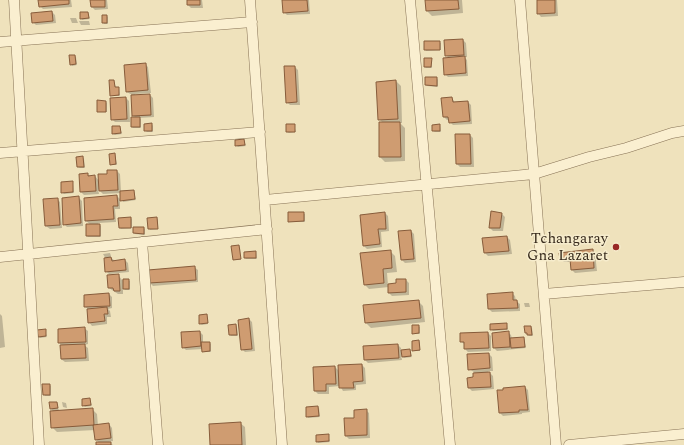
<svg xmlns="http://www.w3.org/2000/svg" width="684" height="445" font-family="Spectral,serif">
  <style>
    .shadow { fill: #0003 }
    .building { fill: #cf9c71; stroke: #875c3b }
    .lines { fill: none; stroke-linecap: round; stroke-linejoin: round }
    .minor-casing { stroke: #877255; stroke-width: 11 }
    .minor { stroke: #faefd0; stroke-width: 10 }
    .poi-dot { fill: #982824; stroke: #f6eccc; stroke-width: 1.5 }
    .labels { text-anchor: middle; stroke-width: 3; stroke-linejoin: round; paint-order: stroke }
    .poi-label { font-size: 15px; fill: #36291b; stroke: #f6eccc; text-anchor: end }
  </style>
  <rect width="100%" height="100%" fill="#efe2bc"/>
  <!-- shadow -->
  <path class="shadow" d="M39 0H71L72 7 43 9 40 6Z
    M91 0H107L108 9 95 10 92 7Z
    M188 0H202L203 8H191L188 5Z
    M283 0H309L310 14 287 15 284 12Z
    M426 0H462L463 13 432 16 427 11Z
    M538 0H557L558 16 541 17 538 13Z
    M52 12 55 15 56 23 36 25 33 22Z
    M88 13 90 19 82 20 81 18Z
    M107 16 108 17V24H104L103 22Z
    M70 18H76L78 23H72Z
    M79 21H89L90 25H81Z
    M463 40 466 43 467 57H464L467 60 468 76 448 77 445 74 449 58 446 55Z
    M439 42 441 43V50L426 51 425 49Z
    M75 56 76 57 77 65 72 66 71 64Z
    M431 59 432 61V68H426L425 67Z
    M145 64 148 67 151 93 135 94V96L150 95 153 98 154 117 139 118 141 119V128H133L132 127V118H136L133 115 132 95 127 92Z
    M295 67 298 70 300 105H290L287 102Z
    M437 78 438 80V87L427 86 426 85Z
    M114 81 116 88 119 89 120 96H112L111 95Z
    M396 81 401 86 402 123H400L405 128V161L385 162 380 157 383 123 379 119Z
    M126 98 129 101 130 122H115L112 119Z
    M452 98 455 103 468 102 471 105 472 124 453 125 450 122 449 119 447 120 444 117Z
    M106 102 107 103V112H99L98 111Z
    M152 124 153 126V132H147L145 130Z
    M294 125 296 132 289 133 287 132Z
    M440 125 441 132H435L433 131Z
    M120 127 122 134 115 135 113 134Z
    M470 135 473 138 474 167H460L457 164Z
    M244 140 246 146 238 147 236 145Z
    M115 154 117 165H112L111 164Z
    M83 158 84 159 85 168H80L78 167Z
    M117 171 120 174 121 192 134 191 136 200 123 202 121 193 103 194 98 189 99 194 84 195 81 192 87 174 90 176H95L99 181Z
    M72 182 73 184 74 193 64 194 62 192Z
    M117 196 120 199V209H115L116 222 98 223 101 226V237H88L87 236 91 225 86 221Z
    M79 198 82 201 83 226 67 227 64 224Z
    M57 199 60 202 62 228 50 229 46 226Z
    M492 212 502 214 505 217 503 231H493L490 228Z
    M303 213 305 214V222H290L289 221Z
    M385 213 388 216 389 231 381 232 382 247 367 249 364 246Z
    M131 218 132 219V228H144L145 229V235L135 234 134 233V228L121 229 120 228Z
    M157 218 158 220V229L150 230 149 228Z
    M411 231 414 234 416 262 405 263 402 260 400 232Z
    M507 237 510 240 512 254 488 256 485 253 483 239Z
    M239 246 240 247 241 260H235L233 259Z
    M592 250 595 253 597 271 575 273 572 270V262H564L561 259Z
    M390 251 395 256 397 272 387 273 388 285 397 284 406 280 409 283V295L392 296 389 293V287L369 289 365 285Z
    M256 252 257 259H246L245 258Z
    M110 253 111 256 110 257 115 261 125 260 128 263 129 272 109 274 106 271V259L103 254Z
    M194 267 198 270V282L153 286 150 283Z
    M119 276 122 280H128L130 281V290H125L123 288V294H118L109 288Z
    M512 293 515 296 516 301 520 304V311L492 312 489 309 488 295Z
    M109 294 112 297V308L108 309 110 311 111 317H107V324L92 326 89 322 88 309 85 307Z
    M418 301 423 306 425 322 371 328 366 323Z
    M524 303H529L530 307H525Z
    M0 314 2 316 5 347 0 348Z
    M207 315 208 324 202 325 200 324Z
    M249 319 252 322 255 351 245 352 242 349Z
    M507 324 508 330 493 331 491 329Z
    M236 325 237 327 238 336H231L230 335Z
    M418 326 420 327V334H414L413 333Z
    M531 327 532 328 533 336H529L526 333Z
    M84 328 88 331V344L84 345 88 348 89 361 65 362 61 359V346H63L59 343Z
    M45 330 47 337 40 338 39 337Z
    M200 332 203 335V343H210L211 344V352H204L203 349 186 350 183 347Z
    M508 332 511 335 512 339 524 338 526 348 497 351 494 348Z
    M488 333 491 336V351L468 352 465 349V345L461 341Z
    M419 341 420 343V351H414L413 350Z
    M398 345 401 348V351L410 350 412 357 404 358 401 355 402 360 368 363 365 360Z
    M489 354 492 357 493 371H488L493 376 494 389 472 391 469 388 474 378V372L469 369Z
    M362 365 365 368 366 384 356 385V390L343 391 340 386 329 387V394H318L315 391 314 368 335 367 339 371Z
    M50 385 51 386V396H45L44 394Z
    M525 387 528 390 530 412 522 413V414L503 416 500 413 498 391Z
    M90 399 92 406 85 407 83 405Z
    M62 402 66 403 67 408 63 407Z
    M57 403 59 411 92 409 97 414 98 426 109 424 112 428 113 441 109 442 113 445H97L100 443 96 440 95 430 57 432 52 427 54 412 51 409Z
    M318 407 319 408 320 417 308 418 307 416Z
    M366 410 369 413 370 438 349 439 346 436 355 419Z
    M240 423 245 427 246 445H211Z
    M328 435 330 442 318 443 317 441Z"/>
  <!-- building -->
  <path class="building" d="M38 0H69V4L39 7Z
    M90 0H105V7H91Z
    M187 0H200V5H187Z
    M282 0H307L308 11 283 13Z
    M425 0H458L459 9 426 11Z
    M537 0H555V13L537 14Z
    M52 11 53 21 32 23 31 13Z
    M80 12H88L89 18 80 19Z
    M102 15H107V23H102Z
    M463 39 464 55 445 56 444 40Z
    M424 41H440V50H424Z
    M69 55H75L76 64 70 65Z
    M465 56 466 73 444 75 443 58Z
    M424 58H432L431 67H424Z
    M146 63 148 90 126 92 124 65Z
    M284 66H295L297 102 286 103Z
    M425 77H437V86L425 85Z
    M109 80H114L115 87H119V95L110 96Z
    M396 80 398 119 378 120 376 82Z
    M150 94 151 115 132 116 131 95Z
    M126 97 127 119 111 120 110 98Z
    M452 97 453 102 468 101 470 121 449 123 448 117H443L441 98Z
    M97 100 106 101V112H97Z
    M131 117H140V127H131Z
    M379 122H400L401 157H379Z
    M152 123V131H144V124Z
    M286 124H295V132H286Z
    M440 124V131H432V125Z
    M112 126H120L121 133 112 134Z
    M455 134H470L471 164H456Z
    M244 139 245 145 235 146V140Z
    M115 153 116 164 110 165 109 154Z
    M83 156 84 167H77L76 157Z
    M107 170H117L118 190 99 191 98 174H107Z
    M88 173V176L95 175 96 191 80 192 79 174Z
    M73 181V192L61 193V182Z
    M134 190 135 199 120 201V191Z
    M117 195 118 206H113L114 219 85 221 84 198Z
    M79 196 81 223 63 225 62 198Z
    M58 198 60 225 45 226 43 199Z
    M491 211 502 213 500 228H489Z
    M288 212H304V221L288 222Z
    M385 212 386 229H378L380 244 363 246 360 215Z
    M131 217V228H119L118 218Z
    M157 217 158 229H148L147 218Z
    M86 224H100V236H86Z
    M133 227H144V234L133 233Z
    M411 230 414 259 401 260 398 231Z
    M507 236 509 251 484 253 482 238Z
    M239 245 241 259 233 260 231 246Z
    M593 249 594 268 571 270 570 259 560 260 559 253Z
    M391 250 392 268 383 269 384 283 364 285 360 253Z
    M256 251V258H244V252Z
    M111 257 112 261 125 259 126 270 105 272 104 258Z
    M195 266 196 280 149 283 148 270Z
    M119 274 120 291H114L113 288H108L107 275Z
    M123 279H129V289H123Z
    M396 279H406V292L388 293V284L396 283Z
    M513 292V300H517L518 308 488 309 487 294Z
    M109 293 110 306 84 307V295Z
    M419 300 421 318 365 323 363 305Z
    M107 307 108 314H104L105 321 88 323 87 309Z
    M207 314 208 323 199 324V315Z
    M249 318 252 349 241 350 238 320Z
    M507 323V329L490 330V324Z
    M236 324 237 335H229L228 325Z
    M412 325H419V333L412 334Z
    M524 326H531L532 335H527V333H525Z
    M85 327 86 342 58 343V329Z
    M46 329V336L38 337 37 330Z
    M200 331 201 346 182 348 181 332Z
    M509 331 510 347 493 348 492 333Z
    M488 332 489 348 464 349V342H460V333Z
    M524 337 525 347 511 348 510 338Z
    M419 340 420 350 412 351V341Z
    M201 342H210V351L202 352Z
    M85 344 86 358 61 359 60 345Z
    M398 344 399 358 364 360 363 346Z
    M410 349 411 356 402 357 401 350Z
    M489 353 490 368 468 370 467 354Z
    M362 364 363 381 353 382 354 388H339L338 365Z
    M335 366 336 384H326V391H314L313 367Z
    M490 372 491 387 468 388 467 378 473 377V373Z
    M42 384H50V395H43Z
    M525 386 528 410H519V412L499 413 497 390H503V388Z
    M90 398 91 405 82 406V399Z
    M49 402H57L58 408 50 409Z
    M318 406 319 416 306 417V407Z
    M93 408 94 425 51 428 50 411Z
    M367 409V435L345 436 344 418H354V410Z
    M241 422 242 445H210L209 424Z
    M109 423 111 438 95 440 93 425Z
    M329 434V441L316 442V435Z
    M96 442H111V445H96Z"/>
  <g class="lines">
    <defs>
      <path id="minor" d="M14 0 39 445
        M250 0 282 445
        M410 0 450 445
        M520 0 556 445
        M0 42 252 22
        M0 153 260 132
        M265 200 534 174 589 157 626 148 672 133 684 131
        M142 242 158 445
        M0 257 267 229
        M544 294 684 282
        M569 445 684 434"/>
    </defs>
    <!-- minor casing -->
    <use href="#minor" class="minor-casing"/>
    <!-- minor -->
    <use href="#minor" class="minor"/>
  </g>
  <!-- markers -->
  <circle class="poi-dot" cx="616" cy="247" r="4"/>
  <g class="labels">
    <!-- poi labels -->
    <g class="poi-label">
      <text x="608" y="243">Tchangaray<tspan x="608" dy="17">Gna Lazaret</tspan></text>
    </g>
  </g>
</svg>
